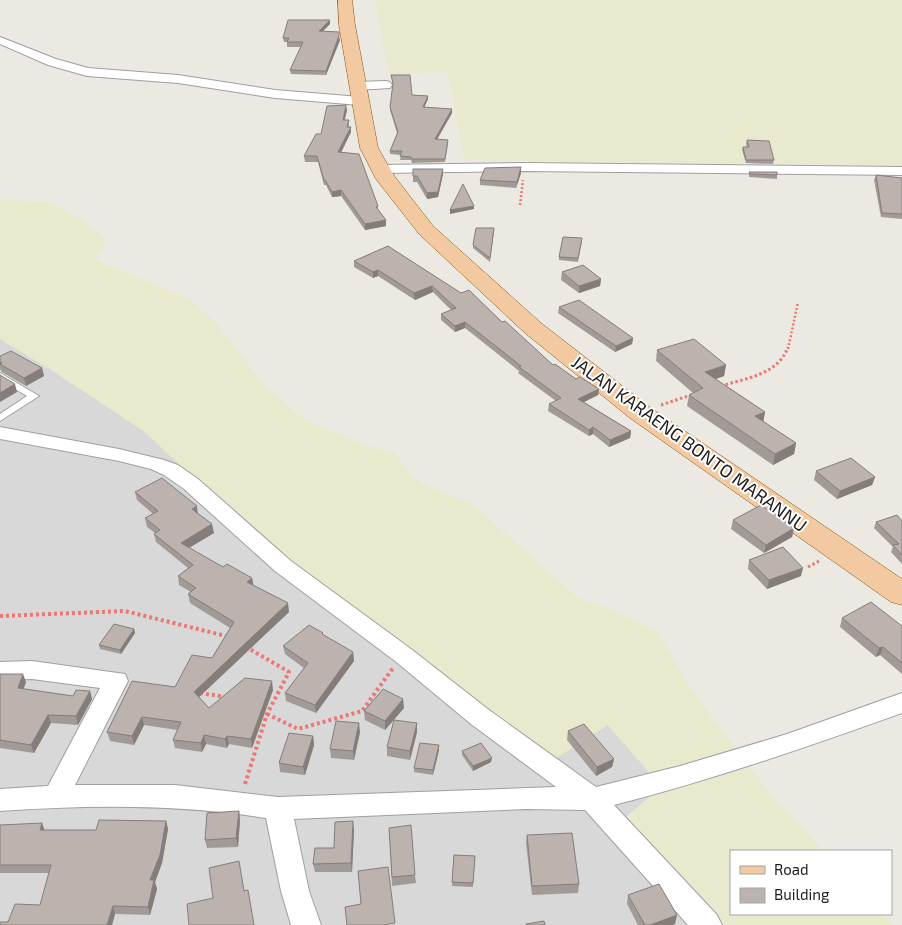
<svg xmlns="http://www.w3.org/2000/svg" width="902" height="925" font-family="'Exo 2',sans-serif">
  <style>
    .residential { fill: #d9d8d8 }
    .farmland { fill: #e9e9ce }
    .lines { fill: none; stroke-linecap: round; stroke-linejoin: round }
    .service-casing { stroke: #9f9f9f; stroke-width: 2 }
    .minor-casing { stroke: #9f9f9f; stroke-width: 2 }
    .primary-casing { stroke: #85550d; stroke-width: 1 }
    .path-far2 { stroke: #ec7773; stroke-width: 2.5; stroke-dasharray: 2 2; stroke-linecap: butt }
    .path-far1 { stroke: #ec7773; stroke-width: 3; stroke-dasharray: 2.5 2.5; stroke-linecap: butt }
    .path { stroke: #ec7773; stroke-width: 4; stroke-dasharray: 3 3; stroke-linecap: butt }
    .service { fill: #fff; fill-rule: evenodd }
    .minor { fill: #fff; fill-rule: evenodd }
    .primary { fill: #f2c9a0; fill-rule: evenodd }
    .wall { fill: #a29a96 }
    .shaded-wall { fill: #847d7a }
    .building { fill: #bcb3af; stroke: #847d7a }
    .labels { text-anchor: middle; stroke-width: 4; stroke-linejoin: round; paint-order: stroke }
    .street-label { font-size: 18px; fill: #1b1b1b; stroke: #fff }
  </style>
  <rect width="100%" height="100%" fill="#ece8e2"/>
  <!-- residential -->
  <path class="residential" d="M0 339 53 371 145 432 303 581 608 725 662 787 699 925H0Z"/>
  <!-- farmland -->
  <path class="farmland" d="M375 0H902V165L464 160 448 71 389 75Z
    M0 200 44 202 65 210 88 224 104 237V248L95 260 191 300 218 325 261 381 303 419 365 445 396 454 411 476 436 491 470 502 578 598 604 607 657 631 691 689 765 787 823 851H731V914H882L893 925H699L625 818 662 786 608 725 547 764 303 581 145 432 53 371 0 339Z"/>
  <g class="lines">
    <defs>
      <path id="service" d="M0 373 39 396 0 421V414L27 396 0 380Z"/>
      <path id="minor" d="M0 37 56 59 88 68 178 75 275 90 360 97 366 101 360 105 275 98 178 83 87 76 48 65 0 44Z
        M386 81 390 82 392 85 390 88 357 90 351 86 357 82Z
        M525 163 902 167V175L525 171 379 173 374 172 372 169 374 166 379 165Z
        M0 427 119 449 164 460 178 465 198 479 291 561 411 649 489 710 596 787 680 766 787 734 902 693V713C807 747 712 780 614 805L717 915 722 925H688L585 810 526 809 294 819 309 891 321 925H291L281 891 266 818C178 804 89 805 0 811V789L48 786 100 688 32 679 0 680V662L32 661 125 674 128 681 75 785H175L278 797 556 787 471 724 395 661 275 571 184 489 164 475 151 469 119 461 0 439Z"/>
      <path id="primary" d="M338 0H352L355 25 378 148 395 177 433 226 541 323 648 406 902 579V605L891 602 630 418 525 333 419 234 376 179 360 148 339 25Z"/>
    </defs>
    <!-- service casing -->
    <use href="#service" class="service-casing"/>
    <!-- minor casing -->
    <use href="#minor" class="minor-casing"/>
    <!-- primary casing -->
    <use href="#primary" class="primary-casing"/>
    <!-- path-far2 -->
    <path class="path-far2" d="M520 205 523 180
      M788 349 798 302"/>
    <!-- path-far1 -->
    <path class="path-far1" d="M721 386C746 378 778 375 788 347
      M661 405 691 395
      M808 567 819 561"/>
    <!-- path -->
    <path class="path" d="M0 616 125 611 230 637
      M200 693 226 697
      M267 714 298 729 362 711 393 668
      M245 784 267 714 289 672 248 648"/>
    <!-- service -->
    <use href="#service" class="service"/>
    <!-- minor -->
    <use href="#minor" class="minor"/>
    <!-- primary -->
    <use href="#primary" class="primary"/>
  </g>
  <!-- wall -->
  <path class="wall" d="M330 24 323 31 340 40 326 75 291 74 290 70 301 47H287V42H284L283 38Z
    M391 75 412 95 428 96V99L424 107 452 113 437 139 448 144 445 162 412 163 411 160H400L401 155 390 154V151L397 133 390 110 393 85Z
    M347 110 345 120H349V127L351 132 341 153 378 206V210L386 220V226L365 230 341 196 332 197 326 185H324L318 162H305L304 156 321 134Z
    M747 140 774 160 773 164 746 163 742 150 743 147H747L746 144Z
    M413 169 443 174 438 197 427 199 417 182H413Z
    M749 172 777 175V179L749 177Z
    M521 173 516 188 480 185V180Z
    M876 175 902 178V219L881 217 874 180Z
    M494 228V232L490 262 473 248V245Z
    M582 242 578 262 559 260V257Z
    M388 246 502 322 553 365 576 379 599 389 598 395 584 402 631 431 630 438 609 447 593 434 589 436 548 411 549 404 556 401 518 373 519 371 465 328 455 332 441 320V314L451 310 433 292 415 300 378 276 373 278 354 267V261Z
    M562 272 601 279 600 286 579 293 561 280Z
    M559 307 633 338 632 344 615 352 558 313Z
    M657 350 726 365 724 376 716 379 765 412 763 422 796 443 794 454 773 465 687 406 689 395 693 393 656 361Z
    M0 356 42 368 44 376 26 386 2 372 0 369Z
    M816 471 875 477 872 485 837 499 814 480Z
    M135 492 198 514 214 533 189 548 223 567 252 578 253 585 289 612 199 697 209 708 273 690 252 748 229 744 227 748 206 744 202 752 175 748 173 740 177 730 144 725 134 745 110 741 107 732 175 687 212 658 230 628 190 603 188 594 191 592 179 585 178 576 188 568 156 542 154 534 155 533 147 527 145 518 153 514 137 500Z
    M733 520 794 528 792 537 764 553 731 529Z
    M902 521V564L891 552 893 547 874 528 876 522Z
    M749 560 801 576 767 589 748 569Z
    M842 618 902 626V674L880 655 876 657 840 627Z
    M134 629 135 633 121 654 100 649 99 645Z
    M323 633V635L353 652 354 661 316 713 286 701 285 693 304 668 285 654 283 646Z
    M0 674 26 682 23 689 73 696 90 691 92 699 78 725 51 723 34 753 0 748Z
    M404 708 385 730 365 720 364 711Z
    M417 723V732L410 760 387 756V747Z
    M568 731 614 759 612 767 596 776 567 740Z
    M360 732 354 760 331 758 330 749Z
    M313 736 314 745 305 775 280 772 279 763Z
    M439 745V750L433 775 414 772V768Z
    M462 751 491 762 473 771 462 755Z
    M239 811 240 820 238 847 207 848 205 840Z
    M166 821 168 829 162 863 155 882 157 889 150 915 115 914 112 925H0L40 905 49 873H0V825L45 830H96Z
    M389 828 415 875 416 883 392 886Z
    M354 830 352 872H315L313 864Z
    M527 835 579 884 578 893 532 895 526 843Z
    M454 855 475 856 473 887 452 886Z
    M628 895 675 924 672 925H638L627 904Z"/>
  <!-- shaded-wall -->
  <path class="shaded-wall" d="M330 20V24L319 35V31Z
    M339 36 340 40 326 75V71Z
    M428 96V99L423 110V107Z
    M346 105 347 110 343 125V120Z
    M452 109V113L435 143V139Z
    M351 127V132L338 158V152Z
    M521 167V173L516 188 517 182Z
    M443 169V174L438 197 427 199V193Z
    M341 190V196L332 197V192Z
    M474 206V209L450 214V210Z
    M386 220V226L365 230V224Z
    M378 270V276L373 278V272Z
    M601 279 600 286 579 293V286Z
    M432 286 433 292 415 300 414 293Z
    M465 322V328L455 332V326Z
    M633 338 632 344 615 352 616 346Z
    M726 365 724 376 704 383 705 372Z
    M42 368 44 376 26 386 24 378Z
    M15 384 17 392 0 402V393Z
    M599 389 598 395 578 405V399Z
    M765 412 763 423 755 416Z
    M593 427V434L589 436V430Z
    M631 431 630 438 609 447 610 440Z
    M796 443 794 454 773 465 775 454Z
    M875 477 872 485 837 499 840 491Z
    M197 506 198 515 192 509Z
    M212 524 214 533 182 552 181 543Z
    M794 528 792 537 764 553 766 545Z
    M803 568 801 576 767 589 769 580Z
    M252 578 254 587 247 582Z
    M288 603 289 612 196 700 194 692Z
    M134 629 135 633 121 654 120 650Z
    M883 647 880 655 876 657 879 648Z
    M353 652 354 661 316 713 315 705Z
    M23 674 26 682 21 696 18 688Z
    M272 681 273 690 252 748 251 739Z
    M90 691 92 699 78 725 76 716Z
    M403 699 404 708 385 730V721Z
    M48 715 51 723 34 753 31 745Z
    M142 717 144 725 134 745 132 736Z
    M359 723 360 732 354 760 353 751Z
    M417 723V732L410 760V751Z
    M204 735 206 744 202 752 201 743Z
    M227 736 229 744 227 748 225 739Z
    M313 736 314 745 305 775 303 767Z
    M439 745V750L433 775V770Z
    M492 758 491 762 473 771V766Z
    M614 759 612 767 596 776 597 767Z
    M239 811 240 820 238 847 236 838Z
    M166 821 168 829 162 863 155 882 157 889 150 915 148 907 150 880Z
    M353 821 354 830 352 872 351 863Z
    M42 823 45 831 40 830Z
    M113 906 115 914 112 925H107Z
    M677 915 675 924 672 925H650Z"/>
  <!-- building -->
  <path class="building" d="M288 20H330L319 31 339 32V36L326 71 290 70 303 42H287L289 38H283Z
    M391 75H410L412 95 428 96 423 107 452 109 435 139 448 140 445 159H412L411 157 400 156 402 151H390L398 132 390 107 393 83Z
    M346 105 343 120H349L347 127H351L338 152 359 154 378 206 376 207 386 220 365 224 341 190 332 192 325 180H324L317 156H304L316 134H321L327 106Z
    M747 140 769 141 774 160H746L743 147H749Z
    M521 167 517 182 480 180 485 168Z
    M413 169H443L438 192 427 193 417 176H413Z
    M749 172H777V175L750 174Z
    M876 175 902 178V214L882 213Z
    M463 184 474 206 450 210Z
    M476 228H494L490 258 473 245Z
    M563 237 582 238 578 258 559 257Z
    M388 246 461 293 469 290 502 322 505 321 553 365 555 364 576 379 580 377 599 389 578 399 631 431 610 440 593 427 589 430 549 404 561 398 519 367 521 366 465 322 455 326 441 314 456 308 432 286 414 293 378 270 373 272 354 261Z
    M583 265 601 279 579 286 562 272Z
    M579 300 633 338 616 346 559 307Z
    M694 339 726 365 705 372 765 412 755 416 796 443 775 454 689 395 703 388 657 350Z
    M11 351 42 368 24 378 0 364 2 363 0 362V356Z
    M0 375 15 384 0 393Z
    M851 458 875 477 840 491 816 471Z
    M162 478 197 506 192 509 212 524 181 543 223 567 227 564 252 578 247 582 288 603 194 692 209 708 245 678 272 681 251 739 227 736 225 739 204 735 201 743 173 740 181 722 142 717 132 736 107 732 132 681 175 687 192 655 212 658 234 622 188 594 196 588 178 576 193 565 154 534 160 530 145 518 158 511 135 492Z
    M761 505 794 528 766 545 733 520Z
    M897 515 902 521V555L893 545 899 544 876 522Z
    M783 547 803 568 769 580 749 560Z
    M871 602 902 626V663L883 647 879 648 842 618Z
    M114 624 134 629 120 650 99 645Z
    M309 625 323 633 322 634 353 652 315 705 285 693 308 663 283 646Z
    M0 674H23L18 688 73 696 76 690 90 691 76 716 48 715 31 745 0 740Z
    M383 689 403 699 385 721 364 711Z
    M394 720 417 723 410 751 387 747Z
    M336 721 359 723 353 751 330 749Z
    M584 724 614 759 597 767 568 731Z
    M289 733 313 736 303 767 279 763Z
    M420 743 439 745 433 770 414 768Z
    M481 743 492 758 473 766 462 751Z
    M239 811 236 838 205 840 207 813Z
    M99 820 166 821 160 855 150 880H154L148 907 113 906 107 925H0V922H8L15 904 40 905 51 865H0V825L42 823 40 830H96Z
    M353 821 351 863 313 864 315 848H334L335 822Z
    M411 825 415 875 392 877 389 828Z
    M572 833 579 884 532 886 527 835Z
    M454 855 475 856 473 883 452 882Z
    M239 861 244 891 248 890 254 925H189L187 904 213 898 209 868Z
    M388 867 395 923 384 925H347L345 907 361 904 358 871Z
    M659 884 677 915 650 925H645L628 895Z
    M544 921 545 925H526V924Z"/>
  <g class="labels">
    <!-- street labels -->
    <g class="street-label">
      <text transform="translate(689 444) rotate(36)" y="6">JALAN KARAENG BONTO MARANNU</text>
    </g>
  </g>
  <!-- legend -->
  <rect x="730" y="850" width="162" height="65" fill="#ffffff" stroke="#a4a4a4"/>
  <rect x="740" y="866" width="25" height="8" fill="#f2c9a0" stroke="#a4a4a4"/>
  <text x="774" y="875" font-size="15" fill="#1b1b1b">Road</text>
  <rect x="740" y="888" width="25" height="15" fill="#bcb3af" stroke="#a4a4a4"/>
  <text x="774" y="900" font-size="15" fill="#1b1b1b">Building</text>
</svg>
